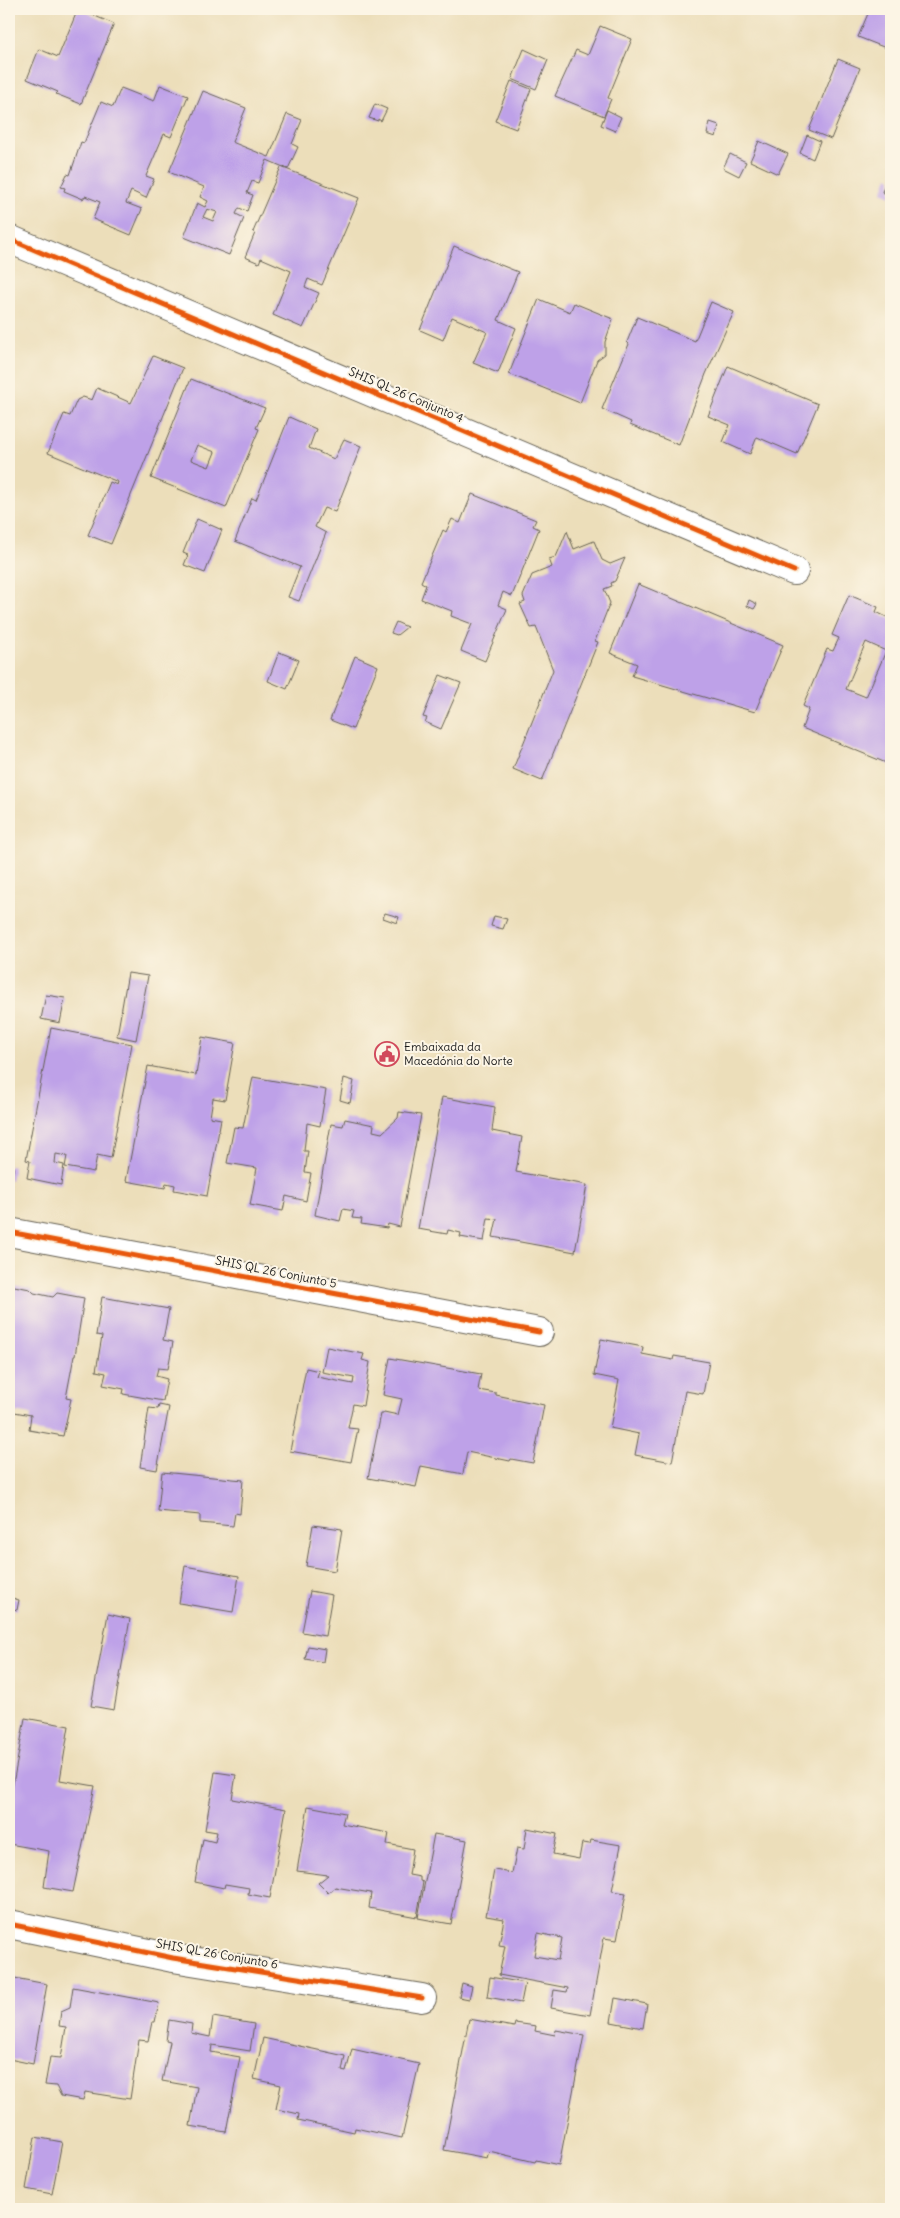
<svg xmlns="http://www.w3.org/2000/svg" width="900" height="2218" font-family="Delius,sans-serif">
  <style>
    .building { fill: #bea1e8; fill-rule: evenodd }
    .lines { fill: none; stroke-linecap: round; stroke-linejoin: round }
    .street-casing { stroke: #656053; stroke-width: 30 }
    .street { stroke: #fff; stroke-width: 28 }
    .cycleway-casing { stroke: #fcf5e5; stroke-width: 8 }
    .cycleway { stroke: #e8590c; stroke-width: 5 }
    .labels { text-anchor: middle; stroke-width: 4; stroke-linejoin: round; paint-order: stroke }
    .street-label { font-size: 12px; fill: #1c1c1c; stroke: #fcf5e5 }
    .poi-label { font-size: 12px; fill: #1c1c1c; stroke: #fcf5e5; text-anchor: start }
  </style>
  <rect width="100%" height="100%" fill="#fcf5e5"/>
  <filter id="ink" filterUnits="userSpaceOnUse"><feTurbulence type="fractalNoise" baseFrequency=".02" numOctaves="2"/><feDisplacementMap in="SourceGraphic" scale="10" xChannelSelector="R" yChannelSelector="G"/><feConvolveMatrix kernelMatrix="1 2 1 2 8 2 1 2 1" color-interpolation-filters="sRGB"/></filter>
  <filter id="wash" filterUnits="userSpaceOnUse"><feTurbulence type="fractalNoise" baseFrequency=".0096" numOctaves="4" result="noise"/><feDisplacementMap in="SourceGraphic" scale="20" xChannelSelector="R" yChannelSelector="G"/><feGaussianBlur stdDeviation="1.12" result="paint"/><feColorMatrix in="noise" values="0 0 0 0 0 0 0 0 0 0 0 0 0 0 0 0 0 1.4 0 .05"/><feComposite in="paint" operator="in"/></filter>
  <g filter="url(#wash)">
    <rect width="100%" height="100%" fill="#ecdeba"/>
    <g id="blocks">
      <!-- building -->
      <path class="building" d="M78 9 114 24 81 104 56 94 58 92 27 79 39 49 58 57Z
        M870 9H891V50L858 37Z
        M600 26 632 39 608 98 611 99 604 116 555 96 576 50 588 55Z
        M524 49 548 60 536 89 512 79Z
        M838 59 860 68 831 139 809 130Z
        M511 81 531 89 516 129 495 121Z
        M160 85 188 96 171 137 164 134 146 176 154 179 146 198 131 191 126 203 142 209 131 235 93 219 100 202 85 196 83 199 64 191 65 188 61 187 67 174 70 175 81 142 84 143 101 102 113 107 121 88 154 101Z
        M203 91 246 108 232 142 269 157 287 114 302 120 292 144 298 147 288 169 267 160 258 183 252 181 247 193 253 195 247 211 239 208 236 214 244 218 229 255 184 237 197 203 205 207 208 201 200 197 204 187 169 172ZM207 209 217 212 213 221 203 217Z
        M375 104 387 109 381 121 378 119V121L369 118Z
        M607 110 621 117 615 131 601 125Z
        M710 122 719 125 716 137 707 134Z
        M807 135 820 141 813 159 800 153Z
        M759 141 788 154 778 174 750 161Z
        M730 154 746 162 739 176 723 168Z
        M281 167 359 198 322 285 308 279 305 287 319 293 303 328 273 315 291 271 261 258 259 263 245 257 255 233 253 232Z
        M888 177 891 179V196L882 192Z
        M454 246 518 272 498 320 516 328 498 373 473 363 487 332 452 317 443 340 420 330Z
        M539 299 570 312 574 303 613 319 605 342V354L597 360 580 403 509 374Z
        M711 302 734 312 706 374 679 445 630 425 631 422 602 409 629 344 627 342 637 317 695 341Z
        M153 356 183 368 111 544 88 535 110 482 117 485 118 482 48 453 64 414 70 416 77 400 83 397 92 400 97 388 131 403Z
        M728 366 818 404 797 454 757 437 750 454 723 442 730 425 708 416Z
        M191 379 265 408 256 428 259 429 257 434 226 508 151 478ZM197 445 215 452 209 467 191 460Z
        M289 417 316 429 309 448 334 459 344 439 361 446 335 512 324 508 315 527 326 533 299 601 288 597 300 567 235 541 252 498 256 500Z
        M472 494 536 520 533 526 539 529 512 596 503 592 498 605 507 609 485 661 461 651 472 624 451 616 452 611 421 599 426 585 421 582 443 530 446 532 452 519 460 523Z
        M197 519 222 530 205 573 184 565 188 555 183 553Z
        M567 531 574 549 594 541 602 560 610 564 625 558 615 581 611 583 612 586 604 589 610 603 595 641 598 642 542 781 513 769 553 670 536 627 531 628 520 604 525 602 523 596 532 575 552 567 549 559 556 557Z
        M638 584 783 645 755 712 632 676 637 664 610 653Z
        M849 595 878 607 876 612 891 619V765L802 728 809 709 803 706 827 649 833 651 839 638 832 635ZM866 642 886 651 866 697 846 689Z
        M749 600 757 604 754 609 747 606Z
        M396 622 407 627 397 635 391 633Z
        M279 652 299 660 287 689 268 681Z
        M355 656 378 666 353 729 330 720Z
        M440 675 461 683 441 729 425 722 427 718 423 717Z
        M385 913 399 917 397 923 383 918Z
        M494 916 507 919 503 929 491 926Z
        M128 973 148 976 136 1040 117 1036Z
        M46 995 65 998 60 1023 41 1019Z
        M51 1028 132 1044 111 1158 97 1155 94 1172 65 1167 67 1156 56 1154 55 1163 64 1165 61 1185 27 1178 30 1161 26 1160Z
        M202 1037 235 1043 225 1100 213 1098 210 1117 221 1119 207 1196 174 1190 175 1185 166 1183 165 1188 126 1181 148 1066 196 1075Z
        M253 1077 326 1090 320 1126 307 1123 304 1151H308L305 1172 311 1173 306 1201 286 1196 283 1211 250 1205 257 1168 227 1163 234 1127 243 1128Z
        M344 1078 354 1081 350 1103 340 1100Z
        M442 1097 495 1107 492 1131 522 1137 516 1172 587 1185 575 1252 493 1237 497 1219 488 1218 484 1241 460 1237 461 1233 448 1230 447 1234 418 1229Z
        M399 1112 421 1115 400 1227 388 1224 387 1228 361 1224 362 1219 352 1218 354 1211 343 1209 340 1221 315 1215 331 1124 343 1126 345 1119 374 1125 373 1131 382 1133 398 1118Z
        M9 1166 14 1167 11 1180H9Z
        M9 1285 30 1289 34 1293 53 1297 57 1293 84 1298 75 1356H74L66 1398 71 1399 63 1436 29 1430 31 1415 9 1411Z
        M102 1297 169 1309 163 1340 173 1342 168 1369 158 1368 156 1376 167 1379 163 1401 123 1394 124 1389 103 1385 106 1373 96 1371 102 1336 96 1335Z
        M601 1339 643 1347 642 1354 673 1360 674 1356 709 1362 703 1394 685 1391 672 1462 635 1455 639 1434 610 1428 619 1380 594 1375Z
        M327 1347 364 1354 362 1360 370 1362 363 1406 353 1404 348 1428 358 1429 351 1462 290 1451 306 1368 319 1371 317 1377 353 1384 354 1378 322 1372Z
        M390 1358 481 1374 478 1390 496 1393V1395L544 1405 533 1463 511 1459 510 1461 467 1452 463 1474 421 1466 416 1487 368 1478 381 1414H383L384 1412 398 1415 402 1399 383 1395Z
        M159 1405 169 1407 157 1470 140 1467 149 1408 158 1409Z
        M162 1472 243 1480 240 1514 235 1513 233 1526 200 1523V1515L158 1511Z
        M313 1525 342 1529 335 1571 306 1566Z
        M185 1566 239 1576 233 1612 179 1603Z
        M310 1591 332 1595 325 1636 302 1632Z
        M12 1598 19 1600 17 1610 11 1608Z
        M108 1614 130 1619 114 1710 91 1706Z
        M308 1646 325 1649 323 1662 305 1659Z
        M25 1718 69 1726 60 1780 95 1786 73 1892 44 1887 49 1851 9 1844V1806Z
        M215 1772 236 1775 232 1799 286 1809 270 1898 248 1894 249 1888 225 1884 224 1888 195 1882 203 1839 215 1842 217 1832 205 1830Z
        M308 1806 345 1813 342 1824 389 1833 387 1844 413 1849 409 1875 420 1877V1881L423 1882 417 1917 369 1908 371 1893 335 1887 328 1893 318 1883 328 1875 297 1871Z
        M527 1828 557 1834 553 1854 579 1859 582 1843 590 1844 591 1840 621 1845 612 1891 626 1893 617 1940 604 1938 590 2015 551 2008 554 1990 567 1992 568 1988 499 1975 505 1946 499 1945 504 1919 486 1916 494 1870 512 1873 517 1848 524 1849ZM538 1933 562 1938 558 1960 534 1956Z
        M434 1834 467 1840 451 1924 418 1918Z
        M9 1977 47 1984 33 2064 9 2059Z
        M490 1977 525 1983 521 2003 487 1997Z
        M462 1983 472 1986 469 1999 459 1997Z
        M73 1987 159 2003 155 2022H152L148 2041 139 2040 130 2099 85 2092 83 2100 61 2096 56 2086 45 2085 50 2057 61 2058 66 2027 59 2026 61 2011 70 2007Z
        M615 1998 647 2004 643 2028 611 2022Z
        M213 2017 254 2024 250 2051 212 2045 211 2052 240 2057 226 2132 190 2126 197 2087 162 2081 170 2042 166 2041 169 2020 192 2024 191 2033 210 2037Z
        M469 2019 514 2027 515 2023 536 2026 535 2031 555 2035 556 2030 584 2035 559 2165 536 2160 535 2162 489 2151 487 2158 444 2150Z
        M263 2038 345 2056 342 2071 346 2072 352 2049 419 2064 402 2138 355 2128 354 2132 298 2120 299 2114 276 2109 281 2085 254 2079Z
        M35 2137 62 2142 52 2194 26 2189Z"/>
    </g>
  </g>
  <g filter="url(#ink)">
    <use href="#blocks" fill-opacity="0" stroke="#656053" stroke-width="1"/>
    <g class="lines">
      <defs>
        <path id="street" d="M9 239 794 571
          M9 1232 539 1332
          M9 1924 173 1958 422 1998"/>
      </defs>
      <!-- street casing -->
      <use href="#street" class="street-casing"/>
      <!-- street -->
      <use href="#street" class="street"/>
      <defs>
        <path id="cycleway" d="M9 239 794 571
          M9 1232 539 1332
          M9 1924 173 1958 422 1998"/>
      </defs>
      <!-- cycleway casing -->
      <use href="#cycleway" class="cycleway-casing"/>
      <!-- cycleway -->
      <use href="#cycleway" class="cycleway"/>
    </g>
  </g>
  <!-- icons -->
  <defs>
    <symbol id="civic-ring" viewBox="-11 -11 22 22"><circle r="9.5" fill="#fcf5e5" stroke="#d1495b" stroke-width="1.5"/><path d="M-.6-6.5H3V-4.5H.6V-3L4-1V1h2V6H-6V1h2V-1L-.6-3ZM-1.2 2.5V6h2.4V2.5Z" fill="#d1495b"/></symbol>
  </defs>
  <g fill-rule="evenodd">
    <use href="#civic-ring" x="373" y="1040" width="28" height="28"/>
  </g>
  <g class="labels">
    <!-- street labels -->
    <g class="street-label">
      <text transform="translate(406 395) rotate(23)" y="4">SHIS QL 26 Conjunto 4</text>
      <text transform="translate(276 1272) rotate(11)" y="4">SHIS QL 26 Conjunto 5</text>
      <text transform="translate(217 1954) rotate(10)" y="4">SHIS QL 26 Conjunto 6</text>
    </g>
    <!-- poi labels -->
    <g class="poi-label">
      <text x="404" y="1051">Embaixada da<tspan x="404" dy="14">Macedónia do Norte</tspan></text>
    </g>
  </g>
  <!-- margin -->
  <rect width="900" height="2218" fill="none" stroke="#fcf5e5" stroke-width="30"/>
</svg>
